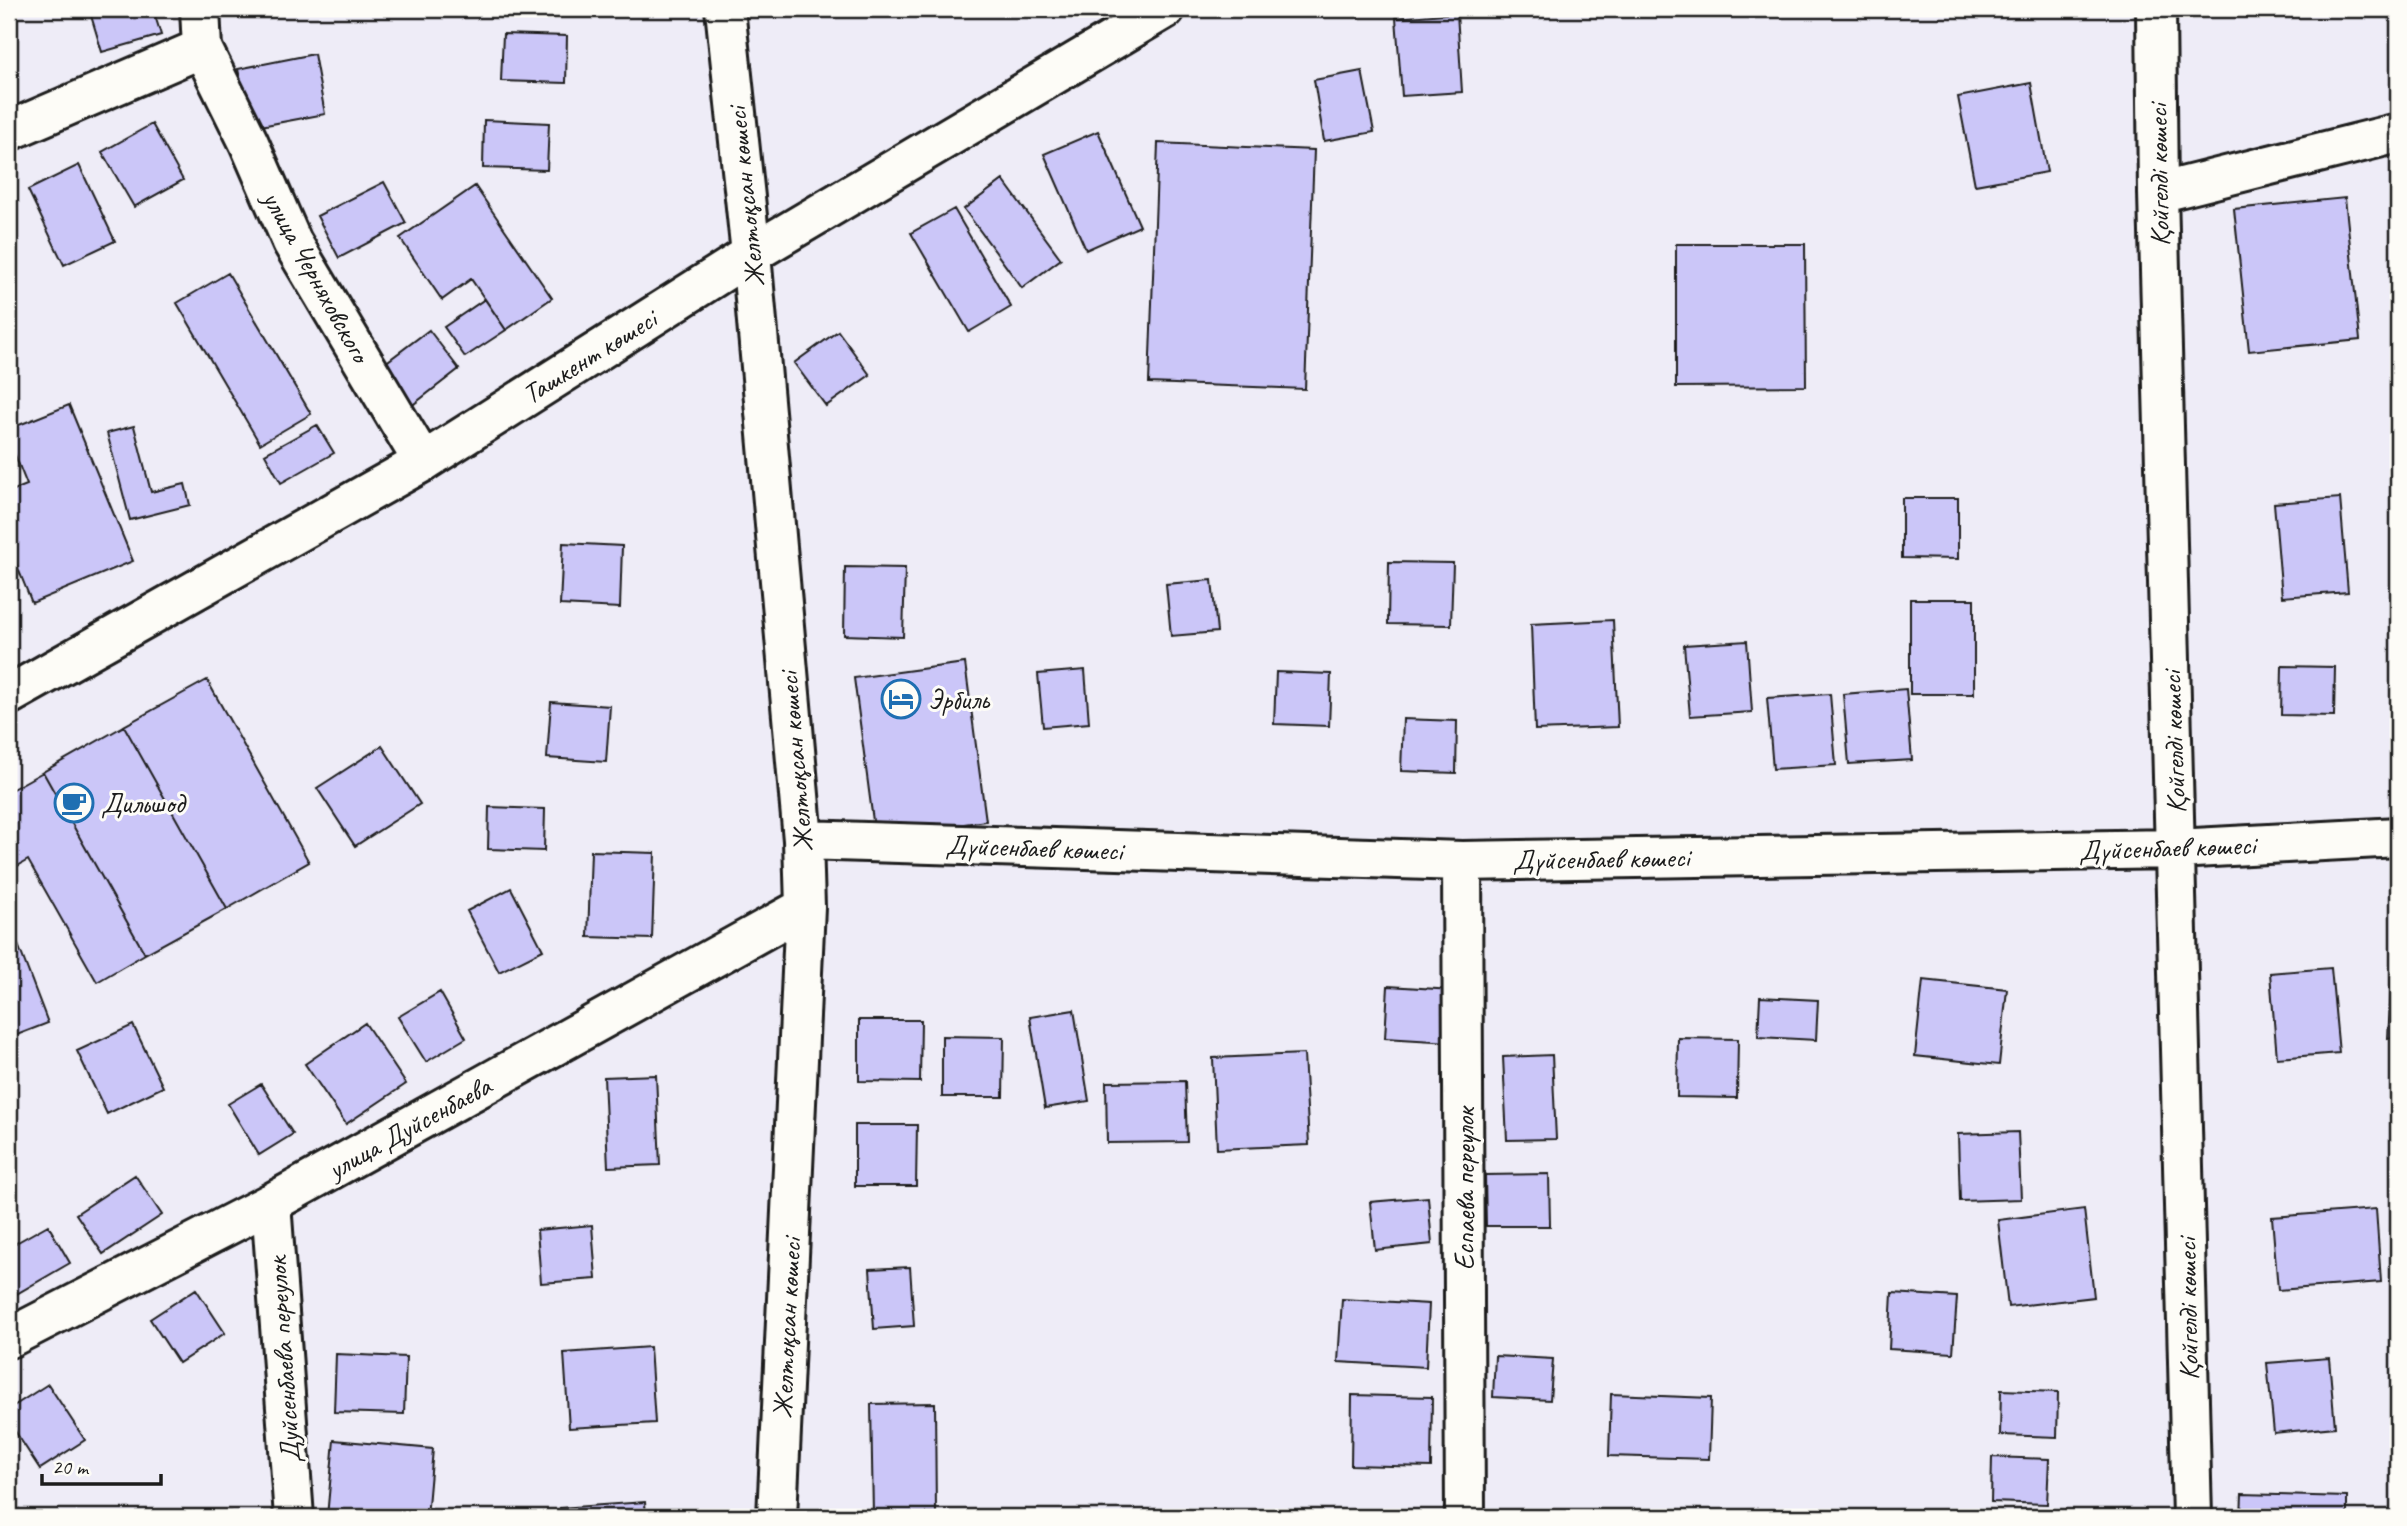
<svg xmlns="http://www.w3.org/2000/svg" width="2407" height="1526" font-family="Caveat,sans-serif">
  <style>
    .building { fill: #cbc6f8; stroke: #1c1c1c; stroke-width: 2 }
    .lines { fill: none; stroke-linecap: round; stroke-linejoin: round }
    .minor-casing { stroke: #1c1c1c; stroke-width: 44 }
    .major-casing { stroke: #1c1c1c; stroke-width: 44 }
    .minor { stroke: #fdfcf7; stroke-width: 38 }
    .major { stroke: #fdfcf7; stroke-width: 38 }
    .labels { text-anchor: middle; stroke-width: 6; stroke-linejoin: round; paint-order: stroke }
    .street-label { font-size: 28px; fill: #1c1c1c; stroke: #fdfcf7 }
    .poi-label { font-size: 28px; fill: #1c1c1c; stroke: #fdfcf7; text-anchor: start }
  </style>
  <rect width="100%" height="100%" fill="#eeecf7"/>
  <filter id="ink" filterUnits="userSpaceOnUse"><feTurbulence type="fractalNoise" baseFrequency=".0143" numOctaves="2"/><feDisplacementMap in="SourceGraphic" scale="14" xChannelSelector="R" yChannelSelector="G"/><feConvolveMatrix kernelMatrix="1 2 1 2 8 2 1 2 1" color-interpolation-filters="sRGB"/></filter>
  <g filter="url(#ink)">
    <!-- building -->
    <path class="building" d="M89 9H153L161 35 102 52Z
      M1457 13 1462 92 1402 96 1396 18Z
      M503 34 567 36 566 83 501 81Z
      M314 54 325 114 250 128 238 69Z
      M1362 71 1374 132 1324 141 1314 80Z
      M2031 83 2047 172 1975 185 1958 97Z
      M484 120 549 123 547 170 483 168Z
      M152 124 183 180 134 207 102 152Z
      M1098 131 1140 226 1086 250 1044 154Z
      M1158 143 1314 150 1305 389 1149 383Z
      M79 165 115 241 64 265 28 190Z
      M1003 180 1061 259 1022 288 964 209Z
      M384 182 406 223 339 258 317 216Z
      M475 186 552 298 506 330 471 279 442 300 400 238Z
      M2345 198 2360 340 2249 351 2234 209Z
      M954 209 1011 307 969 332 911 233Z
      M1676 244H1805L1806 386 1676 387Z
      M228 273 311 414 260 444 177 303Z
      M485 299 506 330 465 357 444 327Z
      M429 330 459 369 410 407 380 367Z
      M838 331 870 375 826 406 794 363Z
      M2390 368H2398V417H2390Z
      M69 405 133 561 32 603 9 546V492L27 485 9 440V429Z
      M317 425 334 453 281 483 265 454Z
      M134 426 151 492 185 484 190 505 130 520 107 433Z
      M1902 498H1958V559L1902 558Z
      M2340 498 2348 592 2282 597 2274 503Z
      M2396 505H2398V578H2395Z
      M563 543 622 546 620 608 560 605Z
      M1389 562 1453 563 1451 625 1388 624Z
      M845 567 905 568 903 637 844 635Z
      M1212 580 1217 632 1171 636 1166 584Z
      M1910 599H1974V694H1910Z
      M1613 620 1618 727 1535 730 1531 624Z
      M1747 641 1752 712 1690 716 1684 645Z
      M965 663 986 821 875 836 854 678Z
      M2282 666 2335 667 2334 716 2281 715Z
      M1085 670 1089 723 1043 727 1038 674Z
      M1276 672 1331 674 1329 726 1274 724Z
      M207 680 309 862 227 909 124 726Z
      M1906 689 1912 760 1849 764 1843 694Z
      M1830 694 1836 765 1773 769 1767 698Z
      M551 702 610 706 606 762 547 758Z
      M1403 719 1457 721 1456 773 1401 771Z
      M124 726 227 909 145 954 43 772Z
      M382 746 420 804 355 846 317 788Z
      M43 772 145 954 97 982 28 860 9 871V791Z
      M489 807 545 809 544 851 488 849Z
      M591 851 655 853 652 939 588 937Z
      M511 888 543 950 499 972 467 911Z
      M14 934 48 1023 9 1038V936Z
      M2331 968 2339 1053 2277 1058 2270 973Z
      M2392 972 2398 973V1039L2388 1038Z
      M1923 980 2007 989 1999 1065 1915 1056Z
      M1388 986 1453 990 1450 1042 1385 1038Z
      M440 992 466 1038 426 1062 398 1017Z
      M1760 997 1818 1000 1816 1040 1758 1037Z
      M1074 1010 1089 1101 1045 1108 1030 1017Z
      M859 1020H921L920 1082 859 1081Z
      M365 1023 406 1084 346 1124 305 1064Z
      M133 1025 163 1087 107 1114 77 1051Z
      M942 1036 1004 1037 1003 1097H942Z
      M1678 1038 1738 1039 1737 1098 1677 1097Z
      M1304 1054 1309 1145 1217 1149 1213 1058Z
      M1552 1055 1556 1139 1507 1140 1503 1057Z
      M656 1075 660 1165 608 1167 604 1077Z
      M1185 1081 1187 1142 1107 1143 1106 1082Z
      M261 1084 293 1134 259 1155 228 1104Z
      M855 1125H917L916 1186H855Z
      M2018 1132 2021 1199 1960 1201 1958 1134Z
      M1549 1174 1550 1226H1486L1485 1175Z
      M135 1175 162 1215 103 1254 76 1214Z
      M1428 1197 1432 1244 1375 1250 1370 1202Z
      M2084 1209 2094 1297 2008 1307 1998 1220Z
      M2376 1209 2381 1282 2278 1290 2272 1217Z
      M48 1225 70 1263 13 1296 9 1288V1247Z
      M592 1225 596 1279 541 1283 537 1230Z
      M910 1267 914 1326 874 1329 870 1269Z
      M196 1289 225 1333 179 1363 150 1319Z
      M1892 1293 1957 1297 1953 1353 1889 1349Z
      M1342 1299 1429 1304 1426 1367 1338 1362Z
      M650 1347 655 1423 569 1428 564 1353Z
      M336 1354 406 1357 404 1414 334 1412Z
      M1495 1356 1553 1359 1550 1400 1493 1397Z
      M2329 1358 2335 1427 2274 1433 2267 1363Z
      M48 1384 85 1440 40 1469 9 1422V1409Z
      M2001 1390 2058 1392 2057 1437 2000 1435Z
      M1611 1394 1711 1398 1709 1459 1609 1456Z
      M1352 1395 1432 1397 1431 1467 1351 1465Z
      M935 1403 936 1513 873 1514 871 1404Z
      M334 1440 433 1449 427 1517H327Z
      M1992 1457 2049 1459 2047 1504 1991 1502Z
      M2242 1494 2347 1497V1517H2241Z
      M645 1502 646 1517H561L560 1508Z
      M230 1512V1517H174V1514Z"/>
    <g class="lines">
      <defs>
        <path id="minor" d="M200 9 202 48 249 143 292 242 423 462
          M725 9 751 254 803 840 805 907 777 1517
          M2156 9 2158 193 2192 1517
          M9 131 202 48
          M2158 193 2398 133
          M803 840 1462 861 2176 849 2398 837
          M1462 861 1465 1517
          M271 1203 294 1517
          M9 1338 271 1203 805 907"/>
        <path id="major" d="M9 695 423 462 751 254 1165 9"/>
      </defs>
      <!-- minor casing -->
      <use href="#minor" class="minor-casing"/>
      <!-- major casing -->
      <use href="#major" class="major-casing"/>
      <!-- minor -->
      <use href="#minor" class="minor"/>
      <!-- major -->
      <use href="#major" class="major"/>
    </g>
  </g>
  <!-- icons -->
  <defs>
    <symbol id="hotel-ring" viewBox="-11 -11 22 22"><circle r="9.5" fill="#fdfcf7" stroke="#1f6fb2" stroke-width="1.5"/><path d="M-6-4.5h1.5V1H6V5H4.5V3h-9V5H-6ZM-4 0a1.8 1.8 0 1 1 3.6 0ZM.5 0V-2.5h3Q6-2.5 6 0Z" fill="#1f6fb2"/></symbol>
    <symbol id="cafe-ring" viewBox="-11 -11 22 22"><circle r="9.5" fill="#fdfcf7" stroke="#1f6fb2" stroke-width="1.5"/><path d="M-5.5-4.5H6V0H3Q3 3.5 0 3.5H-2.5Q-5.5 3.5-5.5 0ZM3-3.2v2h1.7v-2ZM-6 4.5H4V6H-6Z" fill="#1f6fb2"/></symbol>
  </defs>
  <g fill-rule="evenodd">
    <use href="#hotel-ring" x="879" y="677" width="44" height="44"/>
    <use href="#cafe-ring" x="52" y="781" width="44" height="44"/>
  </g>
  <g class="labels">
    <!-- street labels -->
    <g class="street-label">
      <text transform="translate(2158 175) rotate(-91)" y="10">Қойгелді көшесі</text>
      <text transform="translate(745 197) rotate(-96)" y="10">Желтоқсан көшесі</text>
      <text transform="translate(317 276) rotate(61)" y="10">улица Черняховского</text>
      <text transform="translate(589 356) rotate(-32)" y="10">Ташкент көшесі</text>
      <text transform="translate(2173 742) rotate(-92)" y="10">Қойгелді көшесі</text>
      <text transform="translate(795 762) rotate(-95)" y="10">Желтоқсан көшесі</text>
      <text transform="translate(1034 847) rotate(2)" y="10">Дүйсенбаев көшесі</text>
      <text transform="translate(2167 847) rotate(-2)" y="10">Дүйсенбаев көшесі</text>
      <text transform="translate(1601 858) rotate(-1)" y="10">Дүйсенбаев көшесі</text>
      <text transform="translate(409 1127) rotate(-29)" y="10">улица Дуйсенбаева</text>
      <text transform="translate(1464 1189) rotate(-90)" y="10">Еспаева переулок</text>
      <text transform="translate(2187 1309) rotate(-91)" y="10">Қойгелді көшесі</text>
      <text transform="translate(786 1328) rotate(-87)" y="10">Желтоқсан көшесі</text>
      <text transform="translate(283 1360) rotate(-94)" y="10">Дуйсенбаева переулок</text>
    </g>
    <!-- poi labels -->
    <g class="poi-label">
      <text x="928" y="709">Эрбиль</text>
      <text x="101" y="813">Дильшод</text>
    </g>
  </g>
  <!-- margin -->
  <rect width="2407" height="1526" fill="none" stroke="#fdfcf7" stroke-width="35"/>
  <rect x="18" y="18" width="2372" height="1491" fill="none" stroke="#1c1c1c" stroke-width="2.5" filter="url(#ink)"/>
  <!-- scale -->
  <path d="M42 1474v10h119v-10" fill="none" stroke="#1c1c1c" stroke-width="3.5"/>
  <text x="52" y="1474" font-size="21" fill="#1c1c1c" stroke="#fdfcf7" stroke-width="5" paint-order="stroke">20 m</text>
</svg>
